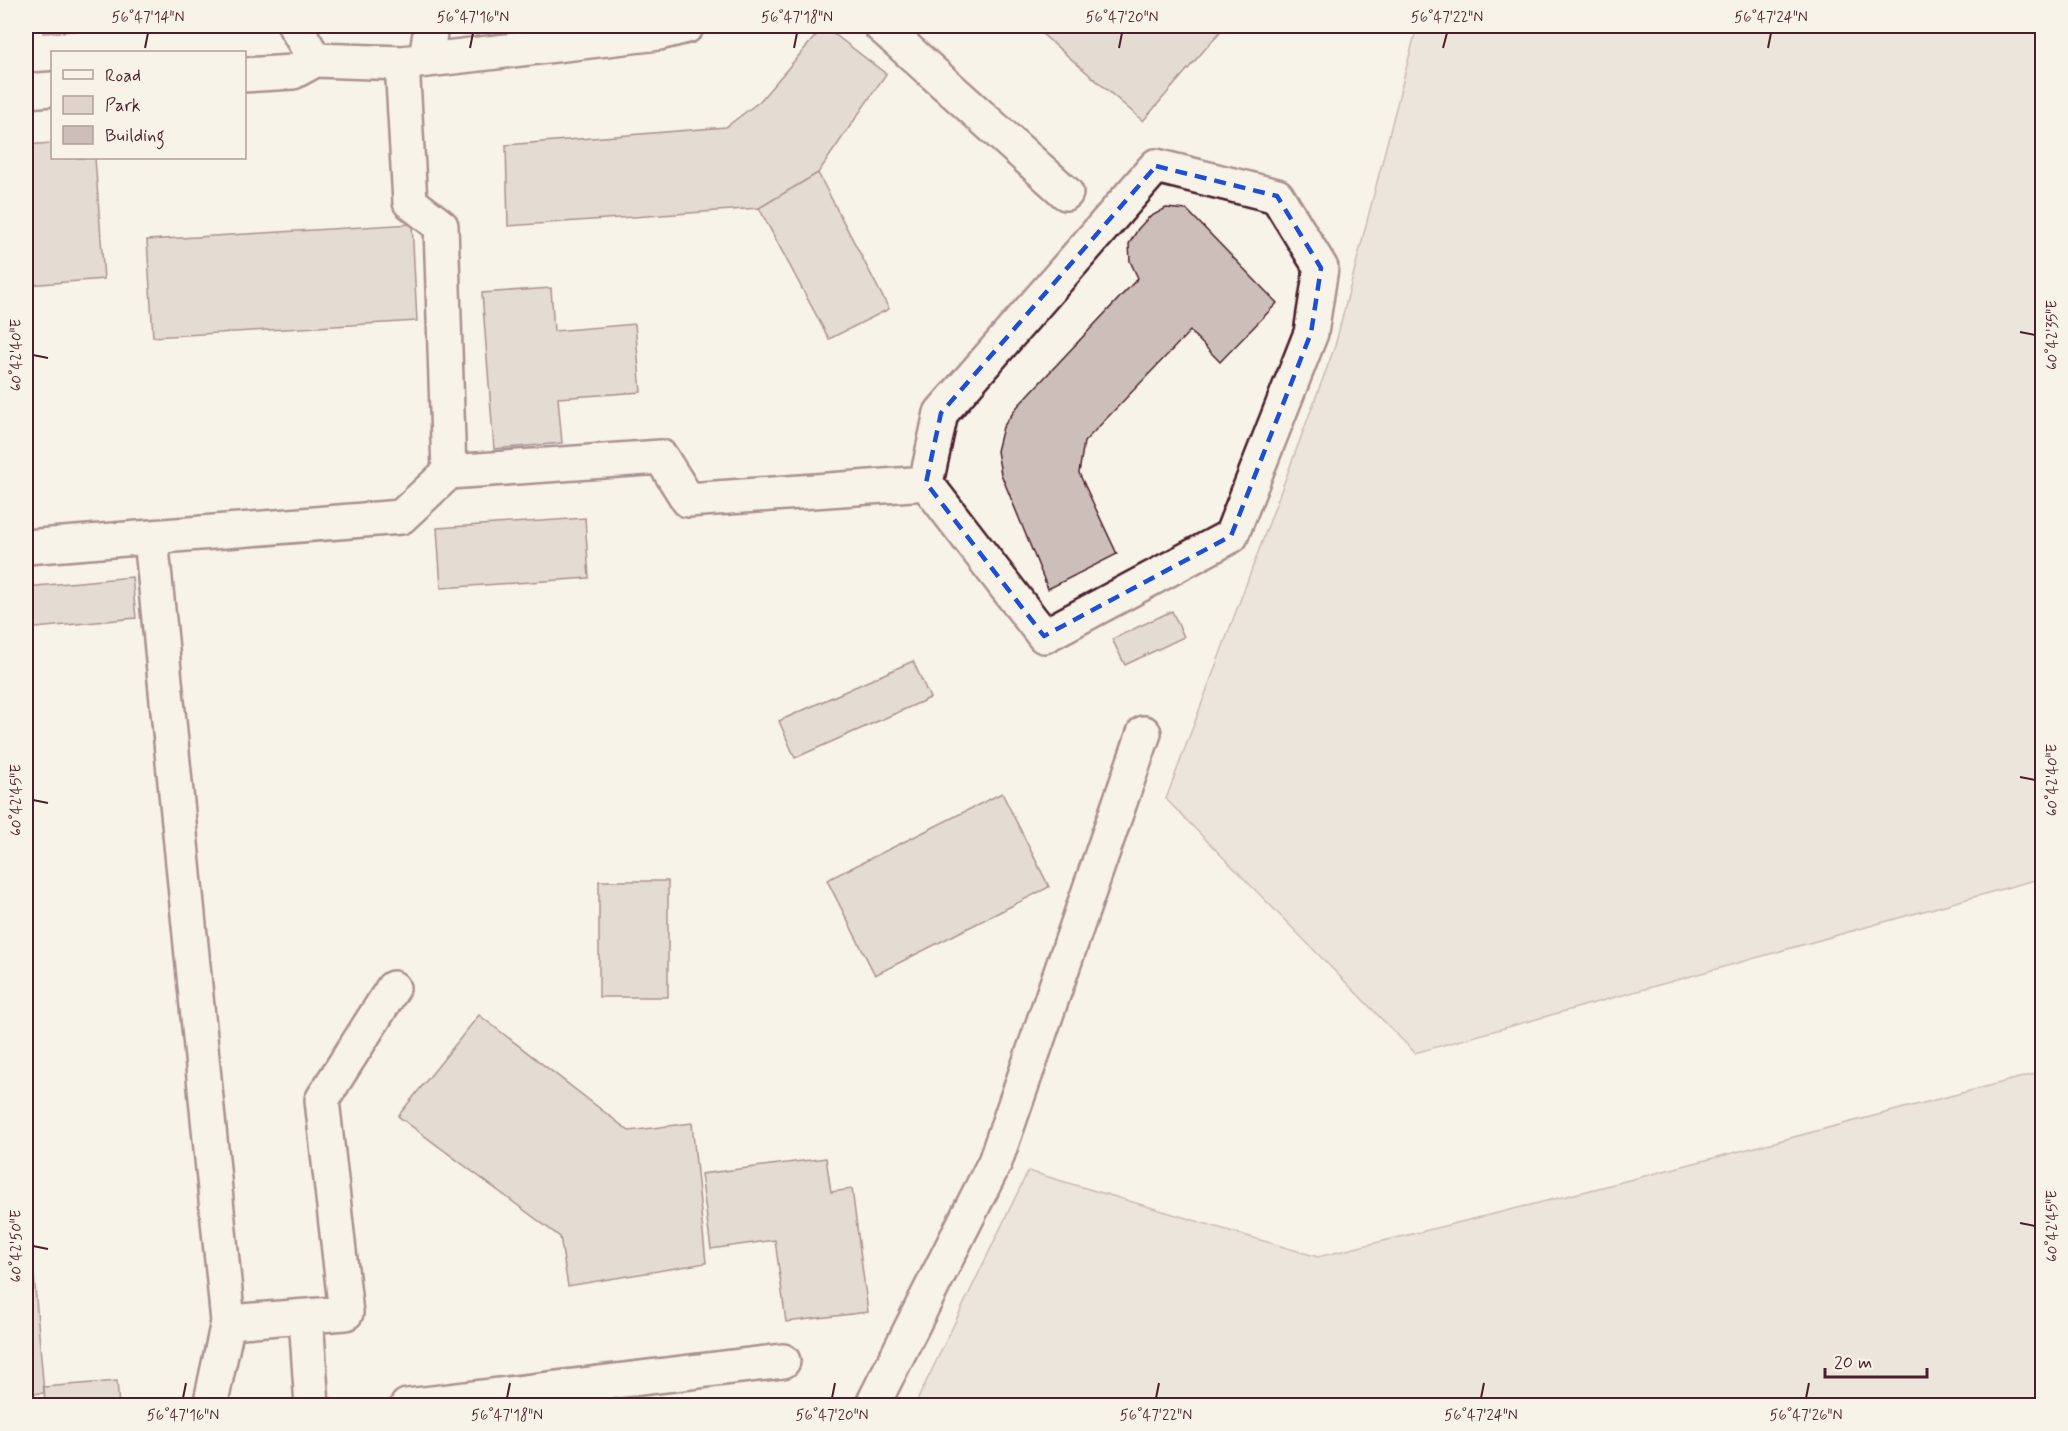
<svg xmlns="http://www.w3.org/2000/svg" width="2068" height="1431" font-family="Mynerve,sans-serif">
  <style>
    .green { fill: #ded4cc; stroke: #947a7c; stroke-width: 1.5 }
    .building { fill: #ccbfb9; stroke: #4a1f2b; stroke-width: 1.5 }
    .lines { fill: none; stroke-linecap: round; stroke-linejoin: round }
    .minor-casing { stroke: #4a1f2b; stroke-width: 38 }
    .minor { stroke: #f7f3e8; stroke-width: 33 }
    .marked { fill: none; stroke: #1d4ed8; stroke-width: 4.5; stroke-dasharray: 12 8; stroke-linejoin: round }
    .ticks { fill: none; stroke: #4a1f2b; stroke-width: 2 }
    .neatline { fill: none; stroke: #4a1f2b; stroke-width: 2 }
    .ticks-label { font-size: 15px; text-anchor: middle; fill: #4a1f2b }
  </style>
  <rect width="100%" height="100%" fill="#f7f3e8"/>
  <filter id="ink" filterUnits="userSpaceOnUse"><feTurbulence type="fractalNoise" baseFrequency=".0167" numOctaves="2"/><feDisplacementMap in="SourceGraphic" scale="12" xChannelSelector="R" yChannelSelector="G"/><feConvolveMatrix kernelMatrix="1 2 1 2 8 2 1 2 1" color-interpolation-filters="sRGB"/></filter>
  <g filter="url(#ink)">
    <!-- green -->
    <path class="green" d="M1417 26H2042V878L1415 1053 1166 799 1335 346Z
      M2042 1072V1405H915L1028 1171 1318 1257 1587 1191Z"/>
    <!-- building -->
    <path class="building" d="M43 26H157L43 33Z
      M824 26 886 74 818 173 759 208 508 226 506 145 726 127 760 101Z
      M1033 26H1225L1143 121Z
      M52 143V158H95L104 279 28 285 26 252V145Z
      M818 173 889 309 829 339 759 208Z
      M1166 208 1187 210 1277 303 1220 362 1190 331 1084 442 1079 473 1117 554 1048 589 1001 474 997 451 1003 427 1017 407 1138 278 1130 261 1129 244 1138 229 1148 218Z
      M412 224 417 321 153 337 147 240Z
      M551 288 554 331 635 324 641 392 558 398 562 443 494 449 482 293Z
      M585 518 589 578 441 588 437 528Z
      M132 577 136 618 26 629V587Z
      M1172 611 1184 637 1125 665 1112 639Z
      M913 661 930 698 795 758 779 721Z
      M1002 793 1049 887 875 975 827 880Z
      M599 881H668V997H599Z
      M479 1015 629 1131 692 1123 706 1263 568 1286 560 1237 398 1116Z
      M826 1158 831 1192 852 1189 868 1312 786 1322 775 1240 711 1249 701 1174Z
      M34 1275 44 1393 26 1394V1276Z
      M117 1381 119 1406H45L44 1387Z"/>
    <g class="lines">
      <defs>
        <path id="minor" d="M295 26 315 60
          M881 26 1066 193
          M426 60 431 26
          M402 63 410 202 441 226 449 472
          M244 75 293 72 315 60 402 63 659 33 687 26
          M26 91 52 89
          M151 538 228 1322 210 1406
          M26 547 401 517 449 472 661 457 688 500 926 483 941 413 1156 166 1277 196 1321 268 1311 333 1231 536 1044 636 926 483
          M306 1317 312 1406
          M228 1322 346 1313 322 1100 393 988
          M407 1406 783 1361
          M872 1406 995 1162 1144 733"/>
      </defs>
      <!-- minor casing -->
      <use href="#minor" class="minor-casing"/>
      <!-- minor -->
      <use href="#minor" class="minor"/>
    </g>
  </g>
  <!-- marked area -->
  <path d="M0 0H2068V1431H0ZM1156 166 1277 196 1321 268 1311 333 1231 536 1044 636 926 483 941 413Z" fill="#f7f3e8" fill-opacity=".55" fill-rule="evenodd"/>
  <path class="marked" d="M1156 166 1277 196 1321 268 1311 333 1231 536 1044 636 926 483 941 413Z"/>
  <!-- ticks -->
  <path class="ticks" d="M145 48 148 33M470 48 473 33M794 48 797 33M1119 48 1122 33M1443 48 1447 33M1768 48 1771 33M2020 332 2035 335M33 355 48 358M2020 777 2035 780M33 800 48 803M2020 1223 2035 1226M33 1246 48 1249M183 1398 186 1383M507 1398 510 1383M832 1398 835 1383M1156 1398 1159 1383M1481 1398 1484 1383M1806 1398 1809 1383"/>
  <!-- margin -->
  <rect width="2068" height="1431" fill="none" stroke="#f7f3e8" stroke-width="66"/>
  <!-- legend -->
  <rect x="51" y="51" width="195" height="108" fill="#f7f3e8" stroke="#b29e9c" stroke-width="1.5"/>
  <rect x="63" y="70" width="30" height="9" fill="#f7f3e8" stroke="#b29e9c" stroke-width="1.5"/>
  <text x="105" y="81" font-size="18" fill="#4a1f2b">Road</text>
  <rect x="63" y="96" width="30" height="18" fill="#ded4cc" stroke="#b29e9c" stroke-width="1.5"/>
  <text x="105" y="111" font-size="18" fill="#4a1f2b">Park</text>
  <rect x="63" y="126" width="30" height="18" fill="#ccbfb9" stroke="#b29e9c" stroke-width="1.5"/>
  <text x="105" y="141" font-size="18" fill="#4a1f2b">Building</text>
  <!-- scale -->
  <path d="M1825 1368v9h102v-9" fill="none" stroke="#4a1f2b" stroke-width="3"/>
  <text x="1834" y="1368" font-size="18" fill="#4a1f2b" stroke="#f7f3e8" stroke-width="4.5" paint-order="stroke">20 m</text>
  <rect x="33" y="33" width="2002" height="1365" class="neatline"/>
  <g class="ticks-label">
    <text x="148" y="22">56°47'14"N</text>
    <text x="473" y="22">56°47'16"N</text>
    <text x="797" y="22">56°47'18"N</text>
    <text x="1122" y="22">56°47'20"N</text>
    <text x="1447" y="22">56°47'22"N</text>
    <text x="1771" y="22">56°47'24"N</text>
    <text transform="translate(2052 335) rotate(-90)" y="5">60°42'35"E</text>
    <text transform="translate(16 355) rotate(-90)" y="5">60°42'40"E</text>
    <text transform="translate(2052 780) rotate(-90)" y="5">60°42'40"E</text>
    <text transform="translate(16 800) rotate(-90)" y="5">60°42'45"E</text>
    <text transform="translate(2052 1226) rotate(-90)" y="5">60°42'45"E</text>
    <text transform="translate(16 1246) rotate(-90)" y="5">60°42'50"E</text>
    <text x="183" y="1420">56°47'16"N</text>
    <text x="507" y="1420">56°47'18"N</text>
    <text x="832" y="1420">56°47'20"N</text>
    <text x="1156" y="1420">56°47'22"N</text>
    <text x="1481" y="1420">56°47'24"N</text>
    <text x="1806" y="1420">56°47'26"N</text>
  </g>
</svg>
